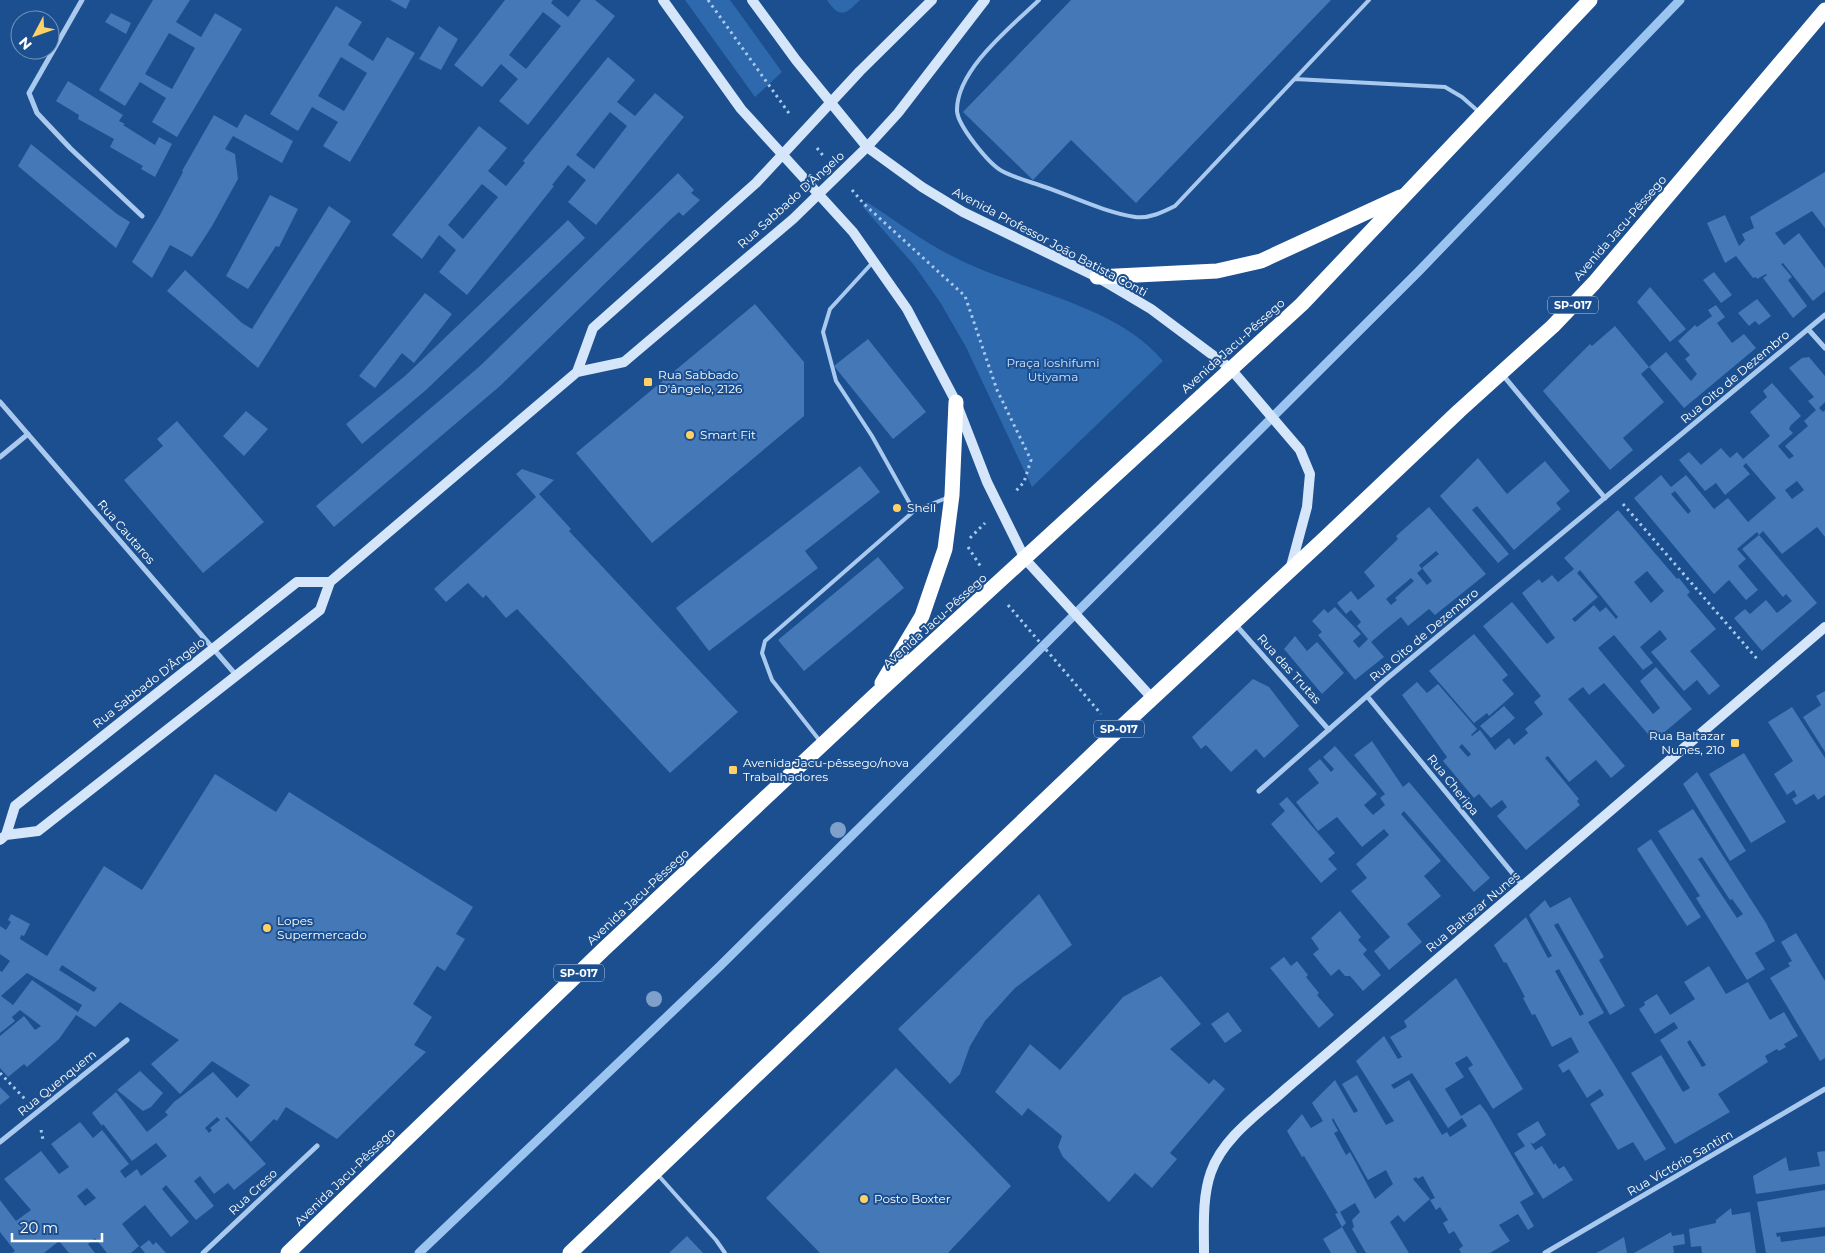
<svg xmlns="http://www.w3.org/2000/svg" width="1825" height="1253" font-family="Montserrat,sans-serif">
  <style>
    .green { fill: #2e69ad }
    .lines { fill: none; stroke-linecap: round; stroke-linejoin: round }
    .stream { stroke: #9cc4f0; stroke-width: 9 }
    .building { fill: #4478b7; fill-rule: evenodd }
    .path { stroke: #a9c9ee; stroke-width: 3; stroke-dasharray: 2.5 4; stroke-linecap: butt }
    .lane { stroke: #a9c9ee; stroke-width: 4 }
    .street { stroke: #a9c9ee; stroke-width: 5 }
    .secondary { stroke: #d6e6fa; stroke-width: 10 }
    .highway { stroke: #fff; stroke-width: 15 }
    .tree { fill: #7ea0ca }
    .poi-dot { fill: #ffd166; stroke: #1b4f8f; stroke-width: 2 }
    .labels { text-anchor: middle; stroke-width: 4; stroke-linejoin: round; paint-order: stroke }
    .shield { fill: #1b4f8f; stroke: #bbcadd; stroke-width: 1 }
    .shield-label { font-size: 11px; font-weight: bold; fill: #fff }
    .street-label { font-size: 12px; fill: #fff; stroke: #1b4f8f }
    .park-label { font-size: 12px; fill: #cfe3fa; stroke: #1b4f8f }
    .poi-label { font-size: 12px; fill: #fff; stroke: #1b4f8f; text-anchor: start }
  </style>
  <rect width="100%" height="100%" fill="#1b4f8f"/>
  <!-- green -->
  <path class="green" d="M685 0H730L782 72 755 97Z
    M827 0H860C845 15 840 19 827 0Z
    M867 202C899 223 929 246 964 262 1026 291 1119 307 1163 361L1032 487 966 347 940 302 914 265 863 207V205Z"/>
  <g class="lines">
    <!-- stream -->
    <path class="stream" d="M419 1253 720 966 1015 674 1419 271 1680 0"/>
  </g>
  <!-- building -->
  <path class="building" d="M153 0H190L176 22 201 37 215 13 242 29 177 137 152 122 166 98 140 82 125 106 99 90ZM169 33 195 48 172 89 145 74Z
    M390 0H410L406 9Z
    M505 0H553L551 3 568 17 581 0H595L615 16 528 125 499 101 518 79 501 64 482 87 454 65ZM543 12 561 26 526 69 509 55Z
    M1071 0H1331L1136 203 1071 140 1033 180 963 112Z
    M336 6 362 22 348 45 373 61 387 37 415 53 350 162 323 146 338 122 312 107 298 131 270 114ZM341 57 367 73 344 111 318 96Z
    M111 13 131 23 126 34 105 22Z
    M439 26 458 39 441 70 419 59Z
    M608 57 635 80 617 102 635 116 655 93 684 117 596 225 568 202 586 180 568 165 552 185 554 186 467 295 439 272 456 250 439 235 422 259 392 235 479 126 507 148 488 171 506 186 525 163 523 161ZM610 112 627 126 594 169 576 155ZM482 184 498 197 463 239 448 225Z
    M68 81 123 115 119 121 125 124 123 125 155 145 159 137 172 144 155 177 141 169 143 166 110 147 114 139 78 119 79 115 56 101Z
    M245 114 293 141 282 163 233 136 225 149 235 154 238 179 212 226 192 257 170 245 152 278 132 262 160 215 183 172 182 171 214 115 237 128Z
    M31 144 117 214 130 222 116 248 18 166Z
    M1825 172V228L1812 211 1775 233 1784 245 1799 233 1825 268V291L1813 301 1783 263 1781 264 1792 277 1788 280 1807 306 1793 318 1763 278 1767 275 1766 274 1757 279 1756 277 1753 278 1736 256 1725 263 1707 223 1725 215 1739 246 1745 240 1742 234 1754 228 1750 217Z
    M678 173 694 190 691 193 700 200 683 216 679 212 670 220 500 386 334 527 316 506 480 366Z
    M270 195 298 209 279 247 276 246 248 289 226 276Z
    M329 206 351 221 258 368 167 291 185 270 242 323 252 329Z
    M568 220 585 238 426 390 362 444 346 424 405 376Z
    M1714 272 1732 295 1721 303 1703 280Z
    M1650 287 1686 329 1670 342 1637 302Z
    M425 293 452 314 414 363 402 353 375 388 359 376Z
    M1757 299 1771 316 1759 325 1755 321 1749 326 1738 313Z
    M755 304 804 362V416L652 543 576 453Z
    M1716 305 1725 317 1717 323 1732 343 1744 334 1756 348 1684 408 1649 367 1666 352 1691 381 1697 374 1685 359 1690 355 1678 341 1695 325 1697 327 1712 316 1708 310Z
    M1615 326 1649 367 1641 374 1664 402 1623 438 1633 450 1610 470 1543 391 1590 344 1592 346Z
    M868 339 926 412 893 439 834 366Z
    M1809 357 1825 376V402L1819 408 1823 412 1825 410V537L1817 527 1782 554 1763 531 1759 535 1817 603 1762 651 1734 618 1745 609 1750 614 1766 600 1777 613 1792 601 1786 594 1783 597 1742 549 1759 535 1757 532 1737 549 1746 559 1738 566 1758 590 1746 600 1729 580 1714 594 1634 498 1661 475 1671 487 1686 475 1714 509 1728 498 1748 522 1776 498 1746 463 1743 466 1750 474 1725 495 1716 483 1705 491 1679 460 1689 452 1701 465 1721 448 1730 458 1737 452 1743 459 1770 436 1750 412 1767 397 1763 391 1772 383 1801 416 1791 425 1789 429 1793 433 1778 446 1789 459 1794 456 1785 446 1808 426 1804 421 1816 410 1808 401 1814 397 1789 368 1802 358ZM1797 481 1804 490 1792 499 1785 490ZM1675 491 1691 511 1688 514 1671 494Z
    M246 411 268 429 244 456 223 436Z
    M177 421 264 522 203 573 124 480 163 446 157 439Z
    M1478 458 1507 494 1545 461 1570 491 1556 503 1561 509 1514 550 1477 506 1472 510 1509 554 1498 563 1440 496Z
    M860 466 880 492 805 551 818 568 709 651 676 608Z
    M522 469 554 480 539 494 571 529 569 531 738 712 670 773 517 609 506 618 486 595 483 598 468 583 446 602 434 589 536 497 516 474Z
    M1429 507 1486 574 1435 615 1429 609 1408 626 1401 617 1385 630 1371 642 1384 657 1355 680 1318 635 1322 632 1312 621 1324 609 1328 613 1335 607 1361 634 1353 641 1359 648 1368 639 1357 626 1361 622 1351 610 1346 614 1337 603 1351 591 1358 600 1375 586 1364 572 1398 539 1396 536ZM1436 551 1439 554 1422 568 1432 581 1427 585 1417 573 1422 569 1419 565ZM1411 578 1414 581 1395 598 1397 600 1391 605 1386 599Z
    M1618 510 1677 579 1679 578 1690 592 1687 595 1716 629 1690 651 1720 686 1709 695 1697 680 1684 691 1651 652 1667 639 1660 630 1640 647 1653 663 1643 670 1614 635 1598 648 1653 714 1660 708 1640 681 1656 667 1692 709 1654 741 1604 683 1589 695 1583 687 1568 699 1625 766 1611 778 1596 760 1569 782 1548 756 1545 758 1579 799 1577 801 1580 805 1526 850 1497 816 1507 807 1502 800 1491 808 1479 794 1474 798 1443 761 1447 757 1402 695 1417 682 1427 693 1438 684 1477 729 1471 735 1472 736 1480 730 1495 750 1509 738 1514 745 1528 733 1525 729 1543 714 1534 702 1541 696 1483 626 1512 602 1547 644 1555 638 1522 593 1539 579 1542 583 1552 575 1558 582 1574 569 1564 558ZM1580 570 1618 617 1616 619 1606 607 1600 612 1594 605 1575 622 1572 619 1598 597 1577 573ZM1647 571 1664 591 1651 603 1634 582ZM1462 744 1471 754 1468 757 1459 747Z
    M878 557 904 588 804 671 778 640Z
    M1474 634 1508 675 1502 680 1514 694 1489 716 1487 713 1474 723 1429 671Z
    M1295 636 1307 651 1317 642 1344 673 1322 694 1284 649Z
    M1253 679 1269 687 1299 726 1264 758 1256 749 1231 772 1206 745 1201 749 1192 737Z
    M1825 691V752L1803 717 1821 705 1816 696Z
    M1504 706 1515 718 1491 738 1480 726Z
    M1792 707 1825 758V795L1818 800 1814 794 1796 805 1792 799 1797 796 1794 790 1787 795 1774 774 1793 761 1768 722Z
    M1372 741 1403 787 1409 782 1490 878 1474 892 1404 811 1401 814 1441 861 1424 876 1441 896 1407 924 1422 942 1389 970 1374 951 1390 937 1351 891 1367 878 1356 864 1389 835 1384 829 1362 847 1337 817 1318 831 1296 802 1319 783 1308 769 1320 759 1331 772 1334 769 1323 757 1335 746 1377 794 1364 805 1373 815 1385 805 1380 798 1385 794 1354 755Z
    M1744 753 1786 822 1751 843 1709 774Z
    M1697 772 1746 851 1730 861 1683 784Z
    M215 774 276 812 289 792 473 907 456 934 465 939 445 971 437 966 413 1004 432 1017 414 1045 426 1052 337 1139 286 1107 277 1121 274 1119 251 1142 227 1117 225 1118 266 1164 234 1190 228 1183 214 1194 200 1176 194 1181 214 1206 196 1220 166 1185 162 1189 189 1222 171 1237 145 1205 122 1224 139 1246 131 1253H107L95 1238 88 1244 95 1253H69L59 1241 44 1253H12L15 1251 0 1232V1200L16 1221 31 1210 4 1179 41 1151 59 1174 69 1167 51 1144 80 1122 93 1138 102 1130 129 1164 120 1171 125 1178 137 1169 141 1176 167 1156 156 1143 132 1161 103 1124 102 1126 92 1113 116 1092 147 1132 168 1115 165 1112 174 1102 213 1072 237 1098 250 1085 212 1061 180 1094 151 1064 179 1040 120 1002 95 1027 76 1015 59 1039 27 1067 24 1064 8 1077 0 1068V1036L24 1016 35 1030 41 1026 20 1010 12 1017 15 1021 0 1033V971L2 972 10 961 0 954V926L6 930 11 922 8 920 11 914 30 924 24 936 21 935 20 939 47 956 104 866 142 890ZM62 965 97 988 94 992 59 970ZM27 973 82 1005 78 1012 32 980 13 1005 1 996ZM217 1117 220 1120 210 1128 212 1130 209 1133 205 1128ZM87 1188 96 1198 85 1206 77 1196Z
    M1287 797 1335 853 1328 859 1337 869 1321 883 1271 824 1285 811 1279 804Z
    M1693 809 1766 923 1775 941 1755 953 1765 969 1747 980 1696 898 1700 896 1658 831ZM1702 857 1730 900 1732 899 1743 914 1737 918 1698 859Z
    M1651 839 1701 917 1687 926 1637 849Z
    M1039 894 1072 945 1015 988 985 1021 970 1046 960 1074 950 1084 898 1029Z
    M1570 897 1604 957 1599 960 1625 1006 1610 1015 1558 923 1554 925 1604 1013 1588 1022 1666 1149 1645 1161 1633 1142 1618 1150 1590 1104 1604 1095 1600 1089 1587 1098 1569 1069 1563 1073 1558 1065 1579 1052 1571 1037 1552 1047 1535 1014 1532 1015 1523 998 1525 997 1506 962 1504 963 1494 945 1526 917 1548 958 1552 956 1529 915 1545 900 1550 908ZM1559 969 1584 1014 1580 1016 1555 971Z
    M1340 911 1361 937 1358 940 1367 950 1363 954 1381 975 1363 991 1350 976H1345L1339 969 1331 976 1313 954 1319 949 1311 938Z
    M1796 933 1825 981V1058L1820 1061 1770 978 1790 966 1788 963 1792 961 1781 942Z
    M1284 957 1291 966 1297 961 1308 975 1306 977 1319 993 1317 995 1334 1015 1319 1028 1270 968Z
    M1709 966 1726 994 1748 982 1770 1020 1784 1012 1798 1036 1784 1044 1786 1047 1779 1051 1777 1049 1765 1056 1768 1062 1718 1094 1730 1112 1675 1144 1631 1073 1661 1055 1683 1092 1690 1088 1660 1040 1678 1028 1674 1022 1655 1034 1639 1009 1645 1005 1644 1002 1657 994 1670 1015 1695 999 1684 982ZM1690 1040 1706 1065 1702 1067 1687 1042Z
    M1161 976 1201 1024 1170 1049 1209 1084 1214 1079 1225 1089 1170 1153 1177 1159 1152 1188 1135 1173 1109 1202 1063 1157 1058 1147 1062 1136 1028 1108 1022 1116 995 1092 1030 1044 1060 1070 1123 997Z
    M1456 978 1523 1089 1493 1109 1468 1068 1473 1065 1467 1056 1455 1063 1464 1077 1445 1089 1461 1116 1480 1104 1487 1113 1534 1194 1520 1202 1534 1226 1528 1230 1518 1214 1499 1225 1510 1241 1490 1253H1461L1459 1249 1463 1246 1454 1231 1449 1234 1443 1223 1448 1220 1440 1207 1436 1210 1430 1200 1435 1198 1423 1176 1418 1179 1416 1177 1413 1179 1430 1199 1404 1222 1398 1215 1390 1222 1409 1253H1366L1352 1229 1354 1227 1352 1220 1360 1212 1355 1203 1340 1212 1346 1223 1342 1227 1335 1214 1338 1213 1304 1156 1302 1157 1287 1131 1302 1114 1311 1128 1323 1121 1312 1103 1335 1080 1354 1113 1358 1111 1342 1084 1357 1075 1386 1125 1394 1121 1356 1061 1384 1036 1398 1059 1402 1057 1390 1037 1407 1027 1404 1021ZM1412 1073 1448 1128 1462 1118 1467 1126 1450 1137 1447 1132 1442 1135 1409 1080 1394 1089 1391 1085ZM1333 1118 1368 1180 1386 1170 1393 1184 1375 1199 1350 1152 1346 1155 1334 1133 1338 1131 1332 1120Z
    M1228 1012 1242 1031 1225 1043 1211 1024Z
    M896 1068 1011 1186 948 1253H820L766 1198Z
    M140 1071 163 1093 151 1107 143 1111 117 1090Z
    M0 1087 10 1097 0 1105Z
    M1538 1121 1546 1135 1533 1144 1530 1142 1535 1150 1542 1146 1554 1165 1555 1163 1559 1169 1564 1166 1573 1180 1543 1199 1514 1153 1525 1146 1517 1134Z
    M1825 1151V1184L1756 1194 1753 1176 1786 1157 1789 1171 1820 1166 1817 1152Z
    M1825 1190V1227L1776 1233 1777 1237 1780 1236 1781 1242 1825 1236V1253H1766L1757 1202Z
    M1731 1208 1732 1215 1750 1212 1756 1253H1702L1701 1246 1691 1247 1689 1229 1716 1223V1220Z
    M1342 1227 1357 1253H1331L1323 1239Z
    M1671 1232 1672 1236 1684 1234 1685 1244 1673 1246 1674 1253H1634Z
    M687 1236 703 1253H669Z
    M1624 1237 1627 1253H1596L1604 1249Z
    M149 1240 153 1245 156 1242 166 1253H145L140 1247Z"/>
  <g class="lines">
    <!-- path -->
    <path class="path" d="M708 0 791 116
      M817 148 825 158
      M852 190 864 204 965 296 997 390 1031 460 1024 482 1015 492
      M1623 504 1758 660
      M970 538 985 523
      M968 547 981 567
      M1008 605 1101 714
      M0 1073 25 1099
      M41 1130 43 1140"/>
    <!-- lane -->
    <path class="lane" d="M1039 0C1012 26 956 70 957 111 958 126 989 164 1002 171 1015 178 1031 182 1045 187 1074 197 1104 212 1135 217 1149 219 1163 212 1175 206L1369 0
      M1295 79 1445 87 1462 97 1479 112
      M873 262 830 309 823 332 836 381 872 436 914 511
      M820 741 772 680 762 653 765 641 914 511 949 497
      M658 1175 716 1240 725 1253"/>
    <!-- street -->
    <path class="street" d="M82 0 29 93 37 113 70 148 142 216
      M1825 315 1808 329 1825 348
      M1502 374 1605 498
      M0 402 236 675
      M0 457 28 434
      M1235 624 1329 730
      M1367 696 1523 886
      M1259 791 1384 681 1808 329
      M0 1142 127 1040
      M203 1253 317 1146
      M1545 1253 1825 1089"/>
    <!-- secondary -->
    <path class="secondary" d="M663 0 741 109 853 232 907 309 956 402 987 482 1025 559 1152 698
      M752 0 796 60 867 147 922 187 963 212 1097 277 1151 309 1230 368 1300 450 1310 474 1307 507 1290 570
      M577 372 593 328 756 183 860 71 932 0
      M6 835 15 806 297 582H330
      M0 840 6 835 38 831 320 610 330 582 577 372 624 362 793 219 867 147 898 113 985 0
      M1204 1253C1204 1227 1202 1197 1211 1172 1223 1137 1261 1112 1288 1087L1825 627"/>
    <!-- highway -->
    <path class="highway" d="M1097 277 1217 271 1261 261 1400 197
      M882 683 922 616 945 549 952 495 956 402
      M288 1253 604 949 873 697 1302 304 1590 0
      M570 1253 1116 732 1324 539 1459 411 1553 326 1594 283 1825 10"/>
  </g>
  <!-- trees -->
  <g class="tree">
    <circle cx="838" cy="830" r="8"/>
    <circle cx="654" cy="999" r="8"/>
  </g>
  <!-- markers -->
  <g class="poi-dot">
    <rect x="643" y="377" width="10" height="10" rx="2.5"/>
    <circle cx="690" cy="435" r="5"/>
    <circle cx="897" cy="508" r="5"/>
    <rect x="1730" y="738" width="10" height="10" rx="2.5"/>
    <rect x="728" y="765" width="10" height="10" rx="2.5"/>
    <circle cx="267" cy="928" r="5"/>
    <circle cx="864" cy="1199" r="5"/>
  </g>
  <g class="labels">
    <!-- shield labels -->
    <g class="shield">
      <rect x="1548" y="296.5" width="50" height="17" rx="4"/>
      <rect x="1094" y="720.5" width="50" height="17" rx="4"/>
      <rect x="554" y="964.5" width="50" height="17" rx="4"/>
    </g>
    <g class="shield-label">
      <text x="1573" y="309">SP-017</text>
      <text x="1119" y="733">SP-017</text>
      <text x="579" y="977">SP-017</text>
    </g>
    <!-- street labels -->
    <g class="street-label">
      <text transform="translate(791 200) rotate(-42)" y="4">Rua Sabbado D'Ângelo</text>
      <text transform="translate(1620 228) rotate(-49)" y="4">Avenida Jacu-Pêssego</text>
      <text transform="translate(1050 242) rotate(28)" y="4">Avenida Professor João Batista Conti</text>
      <text transform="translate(1233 346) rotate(-42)" y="4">Avenida Jacu-Pêssego</text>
      <text transform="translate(1735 377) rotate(-40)" y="4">Rua Oito de Dezembro</text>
      <text transform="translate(126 532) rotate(49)" y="4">Rua Cautaros</text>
      <text transform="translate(935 621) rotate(-42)" y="4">Avenida Jacu-Pêssego</text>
      <text transform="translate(1424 635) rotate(-40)" y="4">Rua Oito de Dezembro</text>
      <text transform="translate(1289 669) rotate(48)" y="4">Rua das Trutas</text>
      <text transform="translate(149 683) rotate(-38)" y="4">Rua Sabbado D'Ângelo</text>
      <text transform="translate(1453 785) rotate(51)" y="4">Rua Cheripa</text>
      <text transform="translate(638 897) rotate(-43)" y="4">Avenida Jacu-Pêssego</text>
      <text transform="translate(1473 912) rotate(-40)" y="4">Rua Baltazar Nunes</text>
      <text transform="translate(57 1083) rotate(-39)" y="4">Rua Quenquem</text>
      <text transform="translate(1680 1163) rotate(-30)" y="4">Rua Victório Santim</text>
      <text transform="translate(345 1177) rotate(-44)" y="4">Avenida Jacu-Pêssego</text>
      <text transform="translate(253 1192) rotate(-43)" y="4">Rua Creso</text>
    </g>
    <!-- park labels -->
    <g class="park-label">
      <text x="1053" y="367">Praça Ioshifumi<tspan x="1053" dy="14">Utiyama</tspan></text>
    </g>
    <!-- poi labels -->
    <g class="poi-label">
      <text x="658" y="379">Rua Sabbado<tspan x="658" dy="14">D'ângelo, 2126</tspan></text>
      <text x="700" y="439">Smart Fit</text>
      <text x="907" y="512">Shell</text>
      <text x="1725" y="740" text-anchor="end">Rua Baltazar<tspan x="1725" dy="14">Nunes, 210</tspan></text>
      <text x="743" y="767">Avenida Jacu-pêssego/nova<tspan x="743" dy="14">Trabalhadores</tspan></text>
      <text x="277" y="925">Lopes<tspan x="277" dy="14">Supermercado</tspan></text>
      <text x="874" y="1203">Posto Boxter</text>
    </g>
  </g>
  <!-- north arrow -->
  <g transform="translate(35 35) rotate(229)"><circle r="24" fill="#1b4f8f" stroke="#7695bc"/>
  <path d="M0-4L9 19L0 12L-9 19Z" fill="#ffd166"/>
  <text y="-8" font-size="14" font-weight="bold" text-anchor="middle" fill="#ffffff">N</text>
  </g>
  <!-- scale -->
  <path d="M12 1233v8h90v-8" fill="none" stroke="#ffffff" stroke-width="2.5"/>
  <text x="20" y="1233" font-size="15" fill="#ffffff" stroke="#1b4f8f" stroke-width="4" paint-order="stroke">20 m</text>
</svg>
